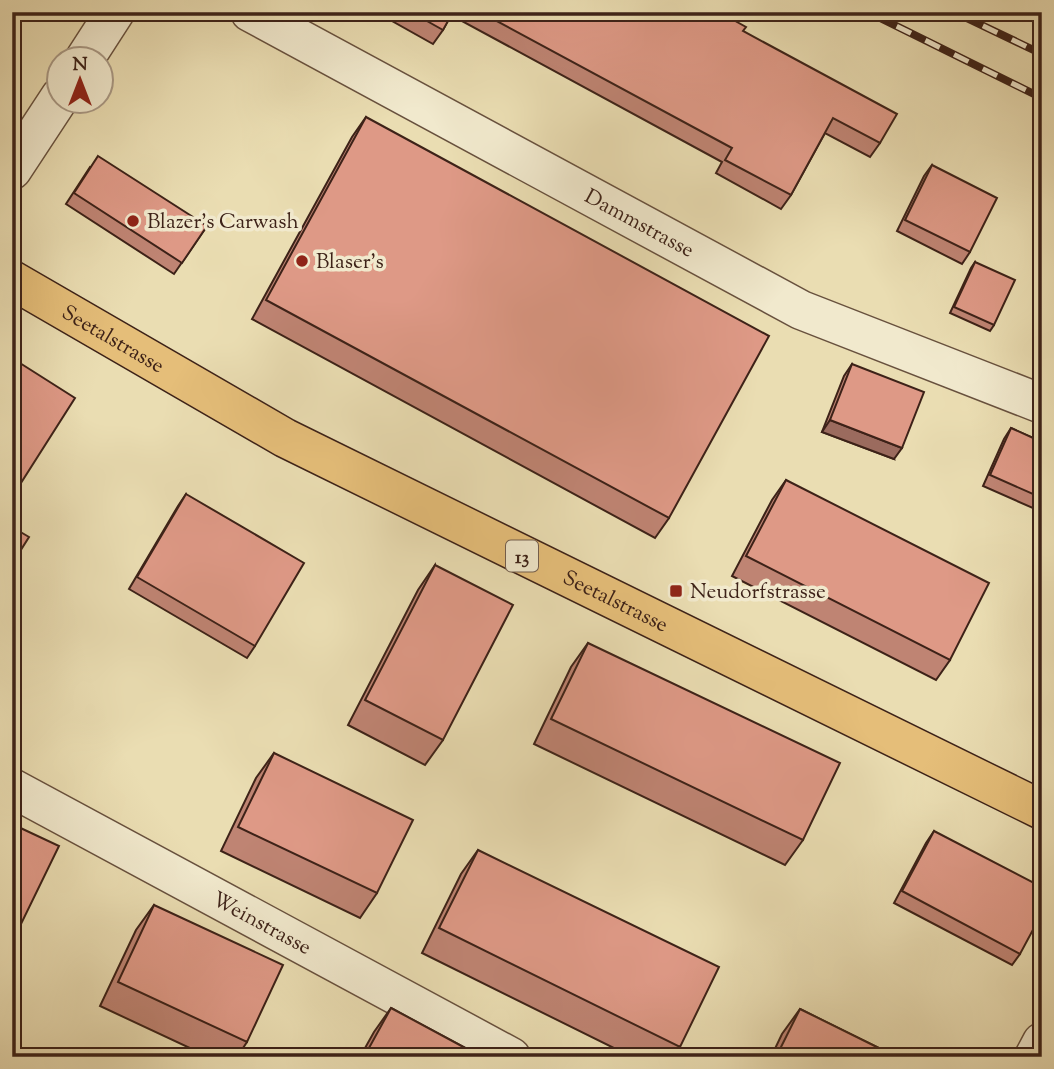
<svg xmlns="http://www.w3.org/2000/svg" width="1054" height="1069" font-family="'Sorts Mill Goudy',serif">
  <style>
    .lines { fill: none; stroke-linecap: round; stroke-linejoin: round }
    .street-casing { stroke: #68513e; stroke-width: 41 }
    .primary-casing { stroke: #3d2218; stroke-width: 41 }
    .street { stroke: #f1e9cd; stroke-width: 38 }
    .primary { stroke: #e5be79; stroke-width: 38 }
    .rail-casing { stroke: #3d2218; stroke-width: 8 }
    .rail { stroke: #f1e9cd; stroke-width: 5; stroke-dasharray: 16; stroke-linecap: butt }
    .wall { fill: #bf8473; stroke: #3d2218; stroke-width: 2 }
    .shaded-wall { fill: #9b6b5e; stroke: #3d2218; stroke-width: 2 }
    .building { fill: #de9986; stroke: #3d2218; stroke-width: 2 }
    .poi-dot { fill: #8f2418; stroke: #f1e9cd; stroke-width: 2.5 }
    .labels { text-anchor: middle; stroke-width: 7; stroke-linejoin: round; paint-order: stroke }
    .shield { fill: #f1e9cd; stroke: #735e4e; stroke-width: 2 }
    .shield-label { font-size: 19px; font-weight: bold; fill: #3d2218 }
    .poi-label { font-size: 21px; fill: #3d2218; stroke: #f1e9cd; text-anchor: start }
    .street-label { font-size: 21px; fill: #3d2218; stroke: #f1e9cd }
  </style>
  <rect width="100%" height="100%" fill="#eaddb2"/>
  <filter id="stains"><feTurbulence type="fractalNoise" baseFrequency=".00286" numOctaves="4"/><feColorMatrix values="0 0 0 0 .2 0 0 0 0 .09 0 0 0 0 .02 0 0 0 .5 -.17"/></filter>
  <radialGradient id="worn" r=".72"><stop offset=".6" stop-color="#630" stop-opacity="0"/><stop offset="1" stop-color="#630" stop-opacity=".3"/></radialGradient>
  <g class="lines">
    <defs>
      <g id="street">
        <path id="s1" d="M250 12 801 310 1042 404"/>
        <path d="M84 60 115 12"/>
        <path d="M12 170 60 97"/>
        <path id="s2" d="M12 788 511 1057"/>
        <path d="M1034 1057 1042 1042"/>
      </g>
      <g id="primary">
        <path id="s3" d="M12 280 285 438 1042 810"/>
      </g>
    </defs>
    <!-- street casing -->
    <use href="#street" class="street-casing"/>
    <!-- primary casing -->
    <use href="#primary" class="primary-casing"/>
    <!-- street -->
    <use href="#street" class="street"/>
    <!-- primary -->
    <use href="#primary" class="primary"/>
    <defs>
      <path id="rail" d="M868 12 1042 98
        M954 12 1042 54"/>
    </defs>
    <!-- rail casing -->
    <use href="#rail" class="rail-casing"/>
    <!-- rail -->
    <use href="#rail" class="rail"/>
  </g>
  <!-- wall -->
  <path class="wall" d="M376 12H719L743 31 880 143 870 157 825 133 791 195 781 209 716 173 722 162 451 15 443 30 433 44Z
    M366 117 669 518 655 538 252 319 352 137Z
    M932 165 970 252 962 264 897 231 924 176Z
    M90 167 207 226 174 274 66 204Z
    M975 262 994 325 990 331 950 313 971 268Z
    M852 364 894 459 822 432 844 376Z
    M1011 428 1042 442V512L983 486 1004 439Z
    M786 480 950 660 936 680 732 576 772 500Z
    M186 494 255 646 247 658 129 589 178 506Z
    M435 565 443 740 425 765 348 725 418 590Z
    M588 643 803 840 785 865 534 744 571 667Z
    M274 753 377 893 360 918 221 851 256 778Z
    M12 824 21 924 12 937Z
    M934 831 1020 954 1012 965 894 903 926 843Z
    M478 850 680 1047 673 1057H632L422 953 461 874Z
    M154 905 247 1042 237 1057H209L100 1006 136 930Z
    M391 1008 482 1057H360L374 1032Z
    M800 1009 897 1057H771L782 1034Z"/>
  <!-- shaded-wall -->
  <path class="shaded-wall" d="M830 420 902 448 894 459 822 432Z"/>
  <!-- building -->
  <path class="building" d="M411 12H453L443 30Z
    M480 12H719L746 27 743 31 897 114 880 143 833 118 791 195 725 160 732 148Z
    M366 117 769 336 669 518 266 300Z
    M98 156 207 226 182 263 74 193Z
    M932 165 997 198 970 252 905 220Z
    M975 262 1015 280 994 325 954 307Z
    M12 358 75 398 12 497Z
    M852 364 924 392 902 448 830 420Z
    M1011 428 1042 442V498L990 475Z
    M786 480 989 583 950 660 746 556Z
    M186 494 304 563 255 646 137 577Z
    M12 527 29 537 12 564Z
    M435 565 513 605 443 740 365 700Z
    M588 643 840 763 803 840 551 719Z
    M274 753 413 820 377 893 238 827Z
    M12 824 59 846 21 924 12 920Z
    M934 831 1042 887V913L1020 954 902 891Z
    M478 850 719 967 680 1047 439 928Z
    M154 905 283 965 247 1042 118 982Z
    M391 1008 482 1057H364Z
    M800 1009 897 1057H776Z"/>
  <!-- markers -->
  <g class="poi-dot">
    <circle cx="133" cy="221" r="7"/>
    <circle cx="302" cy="261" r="7"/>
    <rect x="669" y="584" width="14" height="14" rx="3.5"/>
  </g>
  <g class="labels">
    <!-- shield labels -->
    <rect class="shield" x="506" y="540.5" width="32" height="31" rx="5"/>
    <g class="shield-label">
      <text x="522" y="563">13</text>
    </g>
    <!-- poi labels -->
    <g class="poi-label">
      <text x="147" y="228">Blazer's Carwash</text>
      <text x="316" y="268">Blaser's</text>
      <text x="690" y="598">Neudorfstrasse</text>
    </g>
    <!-- street labels -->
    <g class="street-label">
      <text dy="7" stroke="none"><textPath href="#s1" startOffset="443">Dammstrasse</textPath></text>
      <text dy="7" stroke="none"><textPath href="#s3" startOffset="117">Seetalstrasse</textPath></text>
      <text dy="7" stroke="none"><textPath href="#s3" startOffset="684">Seetalstrasse</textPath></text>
      <text dy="7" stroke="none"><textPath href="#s2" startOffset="284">Weinstrasse</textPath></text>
    </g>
  </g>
  <!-- margin -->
  <rect width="1054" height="1069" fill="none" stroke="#eaddb2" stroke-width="42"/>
  <rect x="14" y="14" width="1026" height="1041" fill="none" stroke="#3d2218" stroke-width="3.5"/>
  <rect x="21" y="21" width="1012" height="1027" fill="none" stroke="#3d2218" stroke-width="2"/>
  <!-- north arrow -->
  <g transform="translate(80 80)"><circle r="33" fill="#f1e9cd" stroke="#a99985" stroke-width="2"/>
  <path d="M0-5L12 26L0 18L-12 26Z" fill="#8f2418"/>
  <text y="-10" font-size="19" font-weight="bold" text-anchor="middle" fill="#3d2218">N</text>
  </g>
  <rect width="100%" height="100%" filter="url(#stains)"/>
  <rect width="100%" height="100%" fill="url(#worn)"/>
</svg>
